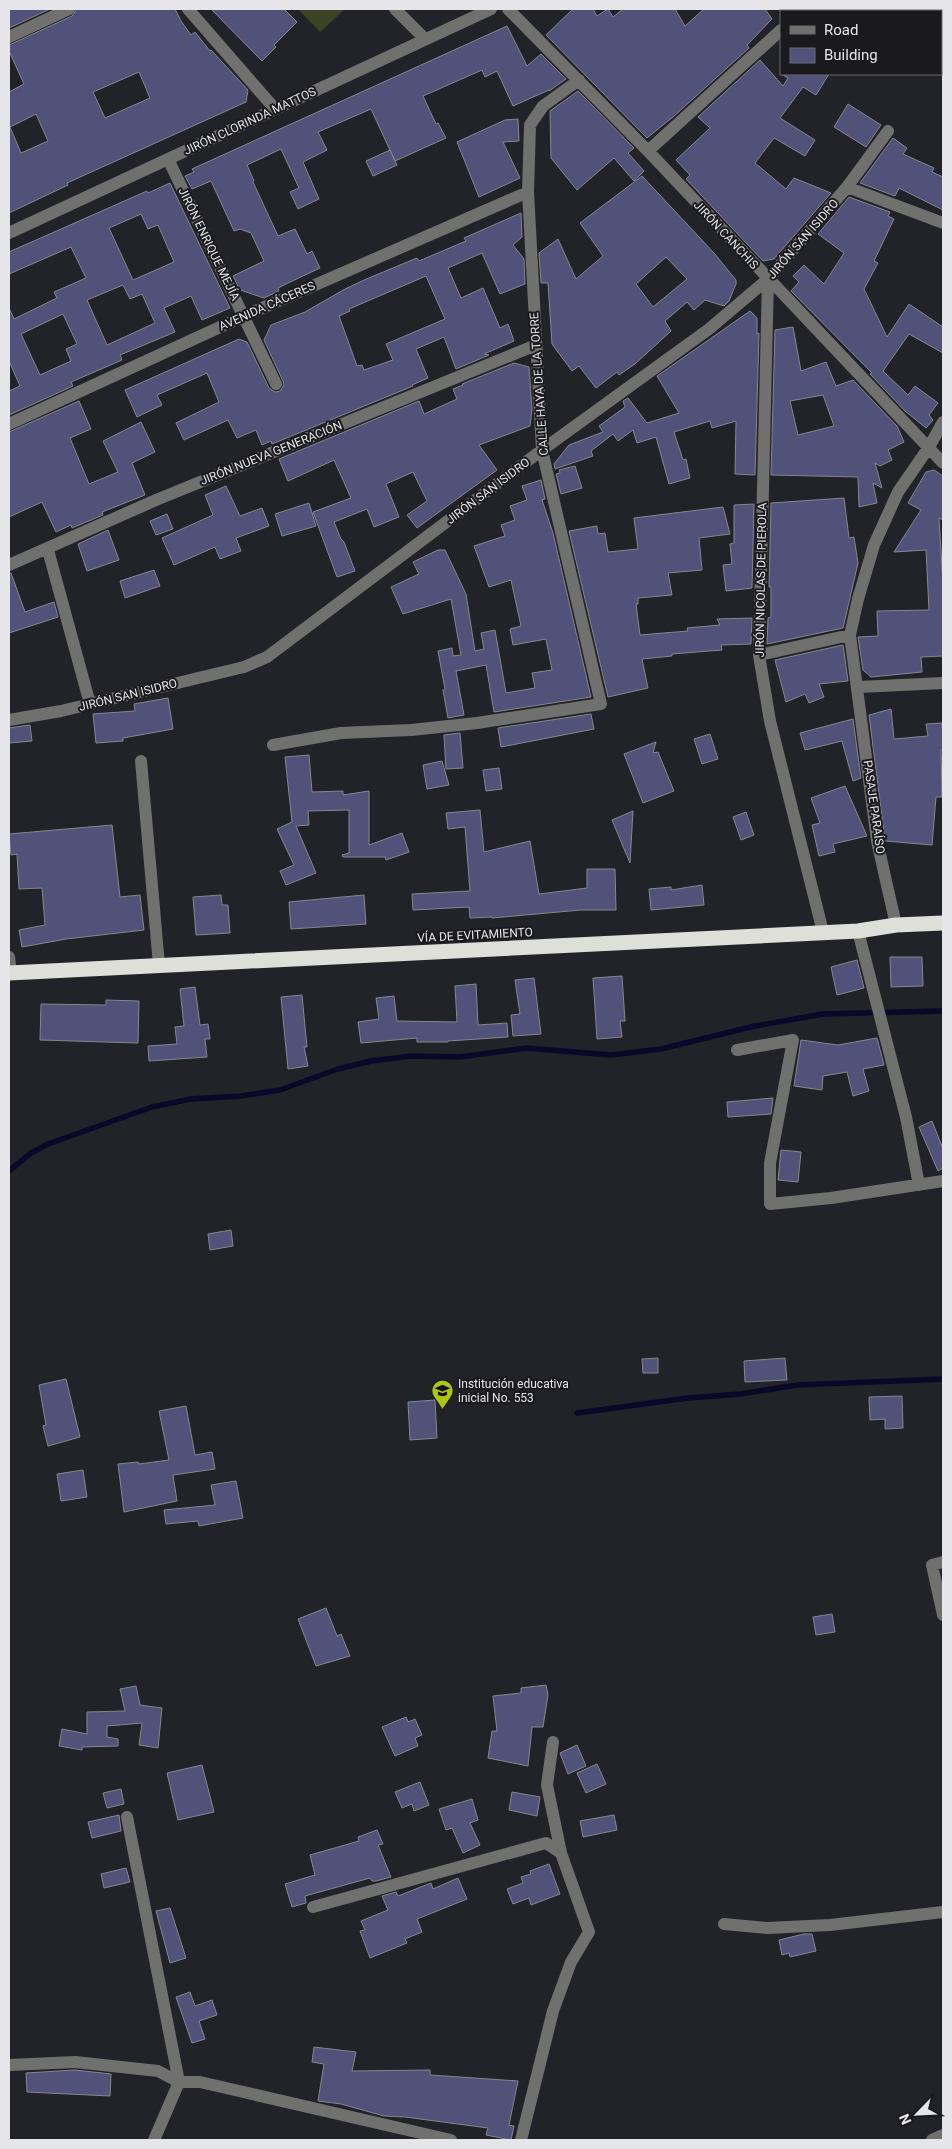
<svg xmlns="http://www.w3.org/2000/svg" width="952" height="2149" font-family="Roboto,sans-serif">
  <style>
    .pitch { fill: #3c4224 }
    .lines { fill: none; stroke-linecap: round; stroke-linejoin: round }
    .stream { stroke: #0a0728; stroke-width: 5.5 }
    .building { fill: #50527a; stroke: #86878e; fill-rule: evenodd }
    .minor { stroke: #70716e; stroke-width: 12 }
    .highway { stroke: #dddfd8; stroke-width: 15 }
    .labels { text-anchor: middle; stroke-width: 4; stroke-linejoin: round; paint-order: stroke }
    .street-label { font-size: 12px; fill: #e6e6ea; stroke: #19191e }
    .poi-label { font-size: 12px; fill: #e6e6ea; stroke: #19191e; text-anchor: start }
  </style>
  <rect width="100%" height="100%" fill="#222328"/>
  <!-- pitch -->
  <path class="pitch" d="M298 9H345L320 32Z"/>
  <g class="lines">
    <!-- stream -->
    <path class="stream" d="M9 1171 31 1153 48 1144 152 1107 191 1099 241 1096 280 1090 338 1069 371 1061 412 1056 460 1057 526 1048 611 1055 661 1049 755 1026 823 1014 943 1011
      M577 1413 688 1398 741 1394 797 1385 943 1379"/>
  </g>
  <!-- building -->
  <path class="building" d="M9 9H50L9 28Z
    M77 9H175L181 21 191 35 195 32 210 51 211 50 248 90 246 102 67 183 68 185 9 213V92L24 84 9 51V45L72 16ZM139 72 150 98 105 118 93 92ZM36 114 48 141 21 153 10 127Z
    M211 9H284L297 22 274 45 276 47 262 61Z
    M573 9H593L597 16 608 9 613 17 623 9H675L685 26 704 9H765L772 19 747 45 749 48 673 117 647 138 546 35Z
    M507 26 527 66 541 54 566 79 549 91V90L513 106 497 71 485 77 482 70 423 96 436 124 438 123 446 138 395 161 397 165 373 176 366 161 390 150 395 161 371 109 318 132 327 150 303 162 319 199 298 209 290 192 299 188 281 149 247 165 254 181 253 182 278 236 295 229 307 254 312 251 320 268 288 283 278 288 279 291 264 298 240 290 233 276 264 261 251 233 240 229 234 231 211 181 192 189 185 176 194 172 192 169Z
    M760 60 783 86 788 78 781 74H829L816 95 803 87 780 118 815 140 805 156 774 138 755 163 786 189 794 178 831 193 774 259 763 261 686 179 690 175 676 160 710 128 698 117Z
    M578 91 634 148 628 153 644 171 634 181 614 158 577 190 551 158 550 111Z
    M848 104 881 125 866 147 834 127Z
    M518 119 519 141 503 142 520 178 479 197 457 142 505 120Z
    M893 138 907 148 903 154 934 168 932 172 943 177V210L899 188 895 196 860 183Z
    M642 176 714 253 736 280V284L729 301 724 306 705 300 694 310 687 302 665 321 671 331 635 364 619 375 617 372 596 388 579 366 572 371 552 344 548 283H541L539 253 558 239 576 279 603 256 580 223ZM666 257 687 279 653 307 636 284Z
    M170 183 230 308 202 320 191 296 164 308 175 332 120 355 122 360 71 382 73 386 9 415V391L20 386 9 361V308L14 319 57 298 54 292 86 278 71 247 9 274V252L147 191 148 193ZM141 214 148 229 158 225 174 262 133 280 109 228ZM123 285 130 299 142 294 155 323 107 345 87 300ZM63 314 77 344 66 349 71 361 40 375 21 334Z
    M849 197 890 212 888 216 894 219 874 261 878 263 864 289 887 337 909 304 943 327V353L909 334 883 371 908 395 915 386 938 403 929 415 933 420 926 428 905 411 870 374 872 373 791 291 799 282 793 276 804 265 824 284 844 253 818 234Z
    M521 213 522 237 513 245 524 259 525 284 500 294 482 253 448 268 461 298 483 288 500 328 508 324 514 341 484 354 489 355 456 369 444 337 416 349 428 378 412 385 413 386 272 444 271 441 262 445 256 430 237 438 228 420 184 440 176 423 219 402 207 373 157 395 162 405 137 417 125 390 239 339 247 342 269 388 275 392 280 391 284 385 283 381 264 340 271 325 305 312 345 289 364 280 417 258 419 261 466 241 464 238ZM426 276 445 319 386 344 393 360 364 370 362 365 357 366 339 316 350 311 349 309Z
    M750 311 757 318V334L759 333 755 475 735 474 736 421 712 428 710 421 674 432 683 460 686 459 690 478 669 484 656 437 637 443 633 430 618 441 613 434 591 451 593 456 555 469 554 464 569 445 603 432 599 426 625 407 623 401 628 398 647 423 679 413 657 376Z
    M793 327 801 371 826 362 836 386 853 380 897 426 904 442 888 450 892 460 880 466 875 463 882 488 873 483 877 503 859 507 858 477 771 475 775 330ZM823 395 834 426 798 435 790 401Z
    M514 363 529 367 532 409 530 426 479 445 497 470 417 528 407 515 427 501 413 472 386 484 399 517 374 527 367 509 334 522 341 539 344 542 355 571 337 577 313 512 351 498 334 460 288 481 279 459 419 401 424 414 457 399 453 389 463 385 462 384Z
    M79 401 91 429 70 438 89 484 118 472 103 441 141 422 155 452 132 463 145 495 102 512 103 515 72 528 71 525 56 532 42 502 9 517V432Z
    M575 466 582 488 561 494 556 474 560 473 559 470Z
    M934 470 943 476V520L939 518 943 583V656L921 657 922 672 871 677 863 670 858 637 878 636 877 611 929 610 926 550 894 552 921 510 908 503 926 472Z
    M541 480 545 499 542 500 553 533 591 697 494 712 486 665 456 671 464 715 448 718 443 690 445 689 438 651 452 648 453 656 461 655 451 599 403 614 391 587 419 574 413 562 438 550H445L466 594 475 651 484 649 481 633 495 630 506 693 535 688 532 673 552 670 546 639 513 645 510 629 521 626 511 580 489 587 474 546 505 536 501 525 515 520 510 506 527 500 522 486Z
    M226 486 240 516 262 508 269 526 236 538 241 551 220 559 215 547 174 565 162 538 213 515 205 495Z
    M844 498 849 538 854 537 858 563 843 628 767 644 768 618 771 617V587H769L771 503Z
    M309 503 316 526 282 536 275 514Z
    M754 504 752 588 726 591 723 565 732 564 730 544 734 543V505Z
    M723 507 730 534 699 538 702 570 668 573 672 595 638 598V604H636L640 635 688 631 687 628 720 625 717 619 752 618 751 644 721 645 722 650 672 654V656L642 659 648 688 608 697 569 531 597 526 598 534 605 533 608 552 638 549 634 518Z
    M167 514 173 529 156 535 150 521Z
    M108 530 119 560 87 571 78 544Z
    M154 570 160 586 125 598 120 581Z
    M9 573H11L25 612 54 602 58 617 9 633Z
    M843 645 848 681 819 684 824 697 809 703 805 694 786 702 775 660Z
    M168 698 173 729 123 738V741L96 743 93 714 135 711 134 704Z
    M891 709 894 739 928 736 926 724 942 723 943 741V749L941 750 942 797H936L932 845 885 841 869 715Z
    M591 714 594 729 501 747 498 728Z
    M853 719 861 778 853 781 842 741 805 750 800 733Z
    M30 725 32 741 9 743V728Z
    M460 733 463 768 446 769 444 735Z
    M710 734 718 759 702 764 694 739Z
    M656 742 653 753 658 752 674 791 643 803 624 754Z
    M309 755 312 792 343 791V795L369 791V845L402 833 409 852 386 860 385 857H343L342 855 349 853V810L308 811 309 825 296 826 316 873 286 885 280 871 294 865 277 829 292 822 285 757Z
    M442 761 449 785 427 789 423 765Z
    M499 768 502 789 486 791 483 770Z
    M845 786 867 836 833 844 835 852 819 856 812 825 820 823 811 798Z
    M480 810 484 852 530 841 539 894 587 888V869H615L616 910H581L492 918V917L470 918 469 907 413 910 412 894 470 891 465 827 448 829 446 813Z
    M633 811 630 863 612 820Z
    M746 812 754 835 741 840 733 817Z
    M112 825 120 897 140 895 144 930 66 939 22 947 19 930 45 925 42 888 19 889 17 854 11 855 9 834Z
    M702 885 704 905 651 910 649 889 671 887V890Z
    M221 895 222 905H228L230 933 196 935 193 897Z
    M364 895 366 924 291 929 289 902Z
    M890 957H922L923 986 891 987Z
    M857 960 864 988 837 995 831 967Z
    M622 976 625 1021H620L622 1037 597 1039 593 978Z
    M534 978 541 1034 513 1036 511 1015 520 1014 515 980Z
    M476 984 478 1025 507 1023 508 1037 448 1041V1042H417V1038L361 1043 358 1022 379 1019 376 998 394 996 397 1021 457 1022 455 986Z
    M195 987 200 1025 208 1024 210 1039H205L207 1057 149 1061 148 1046 177 1044 175 1027 184 1026 180 989Z
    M302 995 307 1047H304L308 1066 288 1069 281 997Z
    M106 1000 139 1001 138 1043 40 1040 41 1004 106 1005Z
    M877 1038 884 1065 863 1069 869 1091 853 1096 847 1072 823 1076 822 1090 794 1086 801 1040 838 1045Z
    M773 1098 771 1114 728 1117 727 1102Z
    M932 1121 943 1149V1168L938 1171 919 1127Z
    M781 1150 801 1152 798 1182 778 1180Z
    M231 1230 233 1246 210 1250 208 1234Z
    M658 1358V1373H643L642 1359Z
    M785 1358 787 1380 745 1382 744 1361Z
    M66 1379 80 1437 48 1446 43 1426 46 1425 39 1385Z
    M902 1396 903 1428 885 1429V1419L870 1420 869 1397Z
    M435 1400 437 1438 410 1440 408 1402Z
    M186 1406 195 1455 212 1452 215 1469 173 1475 177 1501 124 1512 118 1464 138 1462 139 1464 169 1460 159 1411Z
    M83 1470 87 1497 61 1501 57 1474Z
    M236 1481 243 1518 199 1526 198 1521 166 1524 164 1510 215 1505 211 1485Z
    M326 1608 337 1636 341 1634 350 1656 316 1666 298 1619Z
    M832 1614 835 1632 816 1635 813 1617Z
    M546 1685 548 1695 543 1727H532L528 1766 488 1758 492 1731H497L493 1696 521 1693V1688Z
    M136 1686 140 1705 162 1708 158 1748 139 1745 142 1723 107 1726V1737L118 1739V1746L82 1747V1750L59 1746 62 1729 87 1734V1712L125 1711 120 1689Z
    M406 1717 408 1722 415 1719 422 1735 415 1738 418 1746 395 1756 382 1727Z
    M577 1745 586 1766 568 1774 560 1753Z
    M597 1764 606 1784 586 1793 577 1773Z
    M202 1765 214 1812 178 1820 167 1773Z
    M420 1782 429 1805 414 1811 412 1804 402 1808 395 1792Z
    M121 1789 124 1804 107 1808 103 1793Z
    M512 1792 540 1797 537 1816 509 1810Z
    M472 1799 478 1820 470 1823 480 1845 463 1853 452 1828 446 1830 439 1809Z
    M119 1815 121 1831 92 1838 88 1822Z
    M614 1815 617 1830 583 1837 580 1821Z
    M377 1830 383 1844 378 1845 391 1877 376 1881H372L370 1878 305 1896 306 1903 292 1907 285 1884 315 1875 310 1855 359 1841 358 1837Z
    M549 1864 560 1894 531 1905 529 1898 513 1904 507 1889 523 1883 521 1877 531 1874 530 1871Z
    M126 1868 130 1882 104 1888 101 1874Z
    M458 1878 467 1899 417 1919 422 1932 405 1939 407 1943 370 1958 360 1931 365 1930 361 1921 388 1910 382 1896 396 1892 398 1896 431 1883 433 1889Z
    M170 1908 186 1958 170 1963 156 1911Z
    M804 1934H812L816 1951 790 1957 789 1953 782 1955 779 1940Z
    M190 1992 195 2006 212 2000 217 2015 199 2021 205 2039 192 2043 176 1997Z
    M314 2047 356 2052 352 2071 430 2070V2075L518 2081 509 2125 514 2126 511 2140 486 2135 488 2128 405 2117 384 2116 341 2104 318 2101 324 2064 312 2062Z
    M75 2070 111 2074 110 2096 27 2092 26 2073Z"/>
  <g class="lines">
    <!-- minor -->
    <path class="minor" d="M188 9 275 109
      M395 9 425 39
      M508 9 648 151 943 463
      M801 11 804 9
      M9 37 69 9
      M648 151 781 30
      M168 159 276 384
      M847 187 943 223
      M9 233 491 9
      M768 279 759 655 770 721 823 932
      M9 424 244 316 528 192
      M48 550 90 704
      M9 565 156 500 536 345
      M759 655 850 635
      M859 687 943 683
      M9 720 61 711 244 667 267 657 542 450 709 329 768 279 847 187 888 131
      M273 745 341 733 411 730 477 723 601 704 542 450 528 192 530 125 543 106 579 80
      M141 761 159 965
      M896 925 877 841 850 635 858 599 874 545 898 492 929 447 943 422
      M858 931 906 1117 919 1185
      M9 957 11 973
      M737 1050 793 1040 770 1163V1204L831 1198 943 1181
      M943 1562 932 1565 943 1615
      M127 1817 179 2082 154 2140
      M313 1907 546 1843 561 1853
      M724 1924 767 1928 830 1925 943 1912
      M9 2065 75 2062 158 2071 179 2082H200L451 2140
      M521 2140 553 2011 571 1962 589 1932 561 1853 547 1785 553 1742
      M932 2140 943 2135"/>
    <!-- highway -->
    <path class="highway" d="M9 973 858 931 896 925 943 923"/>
  </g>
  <!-- icons -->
  <defs>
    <symbol id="school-pin" viewBox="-11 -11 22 30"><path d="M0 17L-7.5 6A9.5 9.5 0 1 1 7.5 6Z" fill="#acc611" stroke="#19191e"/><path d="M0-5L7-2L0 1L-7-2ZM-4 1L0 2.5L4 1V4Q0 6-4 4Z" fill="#111"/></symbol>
  </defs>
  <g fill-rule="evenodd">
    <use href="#school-pin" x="430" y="1378" width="25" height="34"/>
  </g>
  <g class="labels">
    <!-- street labels -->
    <g class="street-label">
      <text transform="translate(250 121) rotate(-25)" y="4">JIRÓN CLORINDA MATTOS</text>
      <text transform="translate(726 235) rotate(47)" y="4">JIRÓN CANCHIS</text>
      <text transform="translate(803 239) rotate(-49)" y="4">JIRÓN SAN ISIDRO</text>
      <text transform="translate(209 244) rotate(64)" y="4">JIRÓN ENRIQUE MEJÍA</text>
      <text transform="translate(267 306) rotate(-24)" y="4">AVENIDA CÁCERES</text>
      <text transform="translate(539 384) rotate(-94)" y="4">CALLE HAYA DE LA TORRE</text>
      <text transform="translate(271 453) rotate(-22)" y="4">JIRÓN NUEVA GENERACIÓN</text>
      <text transform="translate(488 491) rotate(-37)" y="4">JIRÓN SAN ISIDRO</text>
      <text transform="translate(761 580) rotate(-89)" y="4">JIRÓN NICOLAS DE PIEROLA</text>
      <text transform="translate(128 695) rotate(-14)" y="4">JIRÓN SAN ISIDRO</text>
      <text transform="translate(874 807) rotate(82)" y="4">PASAJE PARAÍSO</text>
      <text transform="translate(475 935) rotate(-3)" y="4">VÍA DE EVITAMIENTO</text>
    </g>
    <!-- poi labels -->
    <g class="poi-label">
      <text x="458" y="1388">Institución educativa<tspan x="458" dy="14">inicial No. 553</tspan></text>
    </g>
  </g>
  <!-- border -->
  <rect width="952" height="2149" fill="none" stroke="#e6e6ea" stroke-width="20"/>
  <!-- legend -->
  <rect x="780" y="10" width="162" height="65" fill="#19191e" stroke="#6b6b70"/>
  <rect x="790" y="26" width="25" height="8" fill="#70716e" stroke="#6b6b70"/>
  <text x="824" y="35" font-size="15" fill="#e6e6ea">Road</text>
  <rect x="790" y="48" width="25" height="15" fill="#50527a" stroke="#6b6b70"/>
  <text x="824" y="60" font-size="15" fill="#e6e6ea">Building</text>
  <!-- north arrow -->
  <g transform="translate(917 2114) rotate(246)" stroke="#19191e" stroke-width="4" paint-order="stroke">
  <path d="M0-4L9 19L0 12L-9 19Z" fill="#e6e6ea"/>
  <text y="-8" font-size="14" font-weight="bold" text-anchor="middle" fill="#e6e6ea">N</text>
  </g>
</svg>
